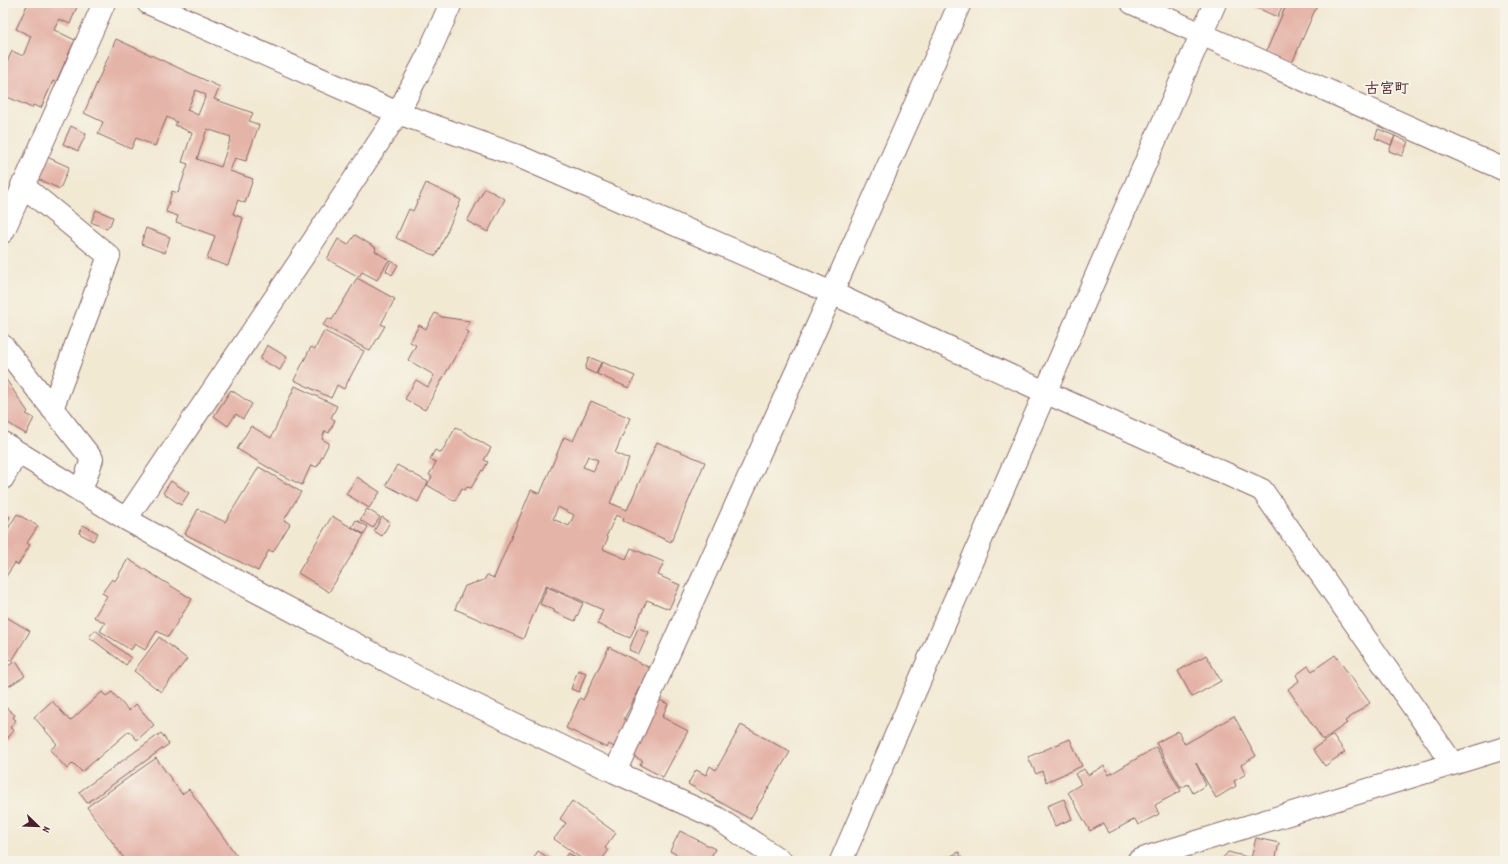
<svg xmlns="http://www.w3.org/2000/svg" width="1508" height="864" font-family="Dekko,'Klee One',sans-serif">
  <style>
    .building { fill: #e5b4a8; fill-rule: evenodd }
    .lines { fill: none; stroke-linecap: round; stroke-linejoin: round }
    .minor-casing { stroke: #856666; stroke-width: 24 }
    .minor { stroke: #fff; stroke-width: 22 }
    .labels { text-anchor: middle; stroke-width: 4; stroke-linejoin: round; paint-order: stroke }
    .quarter-label { font-size: 15px; font-weight: bold; fill: #4a1f2b; stroke: #f7f3e8 }
  </style>
  <rect width="100%" height="100%" fill="#f7f3e8"/>
  <filter id="ink" filterUnits="userSpaceOnUse"><feTurbulence type="fractalNoise" baseFrequency=".025" numOctaves="2"/><feDisplacementMap in="SourceGraphic" scale="8" xChannelSelector="R" yChannelSelector="G"/><feConvolveMatrix kernelMatrix="1 2 1 2 8 2 1 2 1" color-interpolation-filters="sRGB"/></filter>
  <filter id="wash" filterUnits="userSpaceOnUse"><feTurbulence type="fractalNoise" baseFrequency=".012" numOctaves="4" result="noise"/><feDisplacementMap in="SourceGraphic" scale="16" xChannelSelector="R" yChannelSelector="G"/><feGaussianBlur stdDeviation="0.9" result="paint"/><feColorMatrix in="noise" values="0 0 0 0 0 0 0 0 0 0 0 0 0 0 0 0 0 1.4 0 .05"/><feComposite in="paint" operator="in"/></filter>
  <g filter="url(#wash)">
    <rect width="100%" height="100%" fill="#f2e9d3"/>
    <g id="blocks">
      <!-- building -->
      <path class="building" d="M28 3H75L78 4 70 24 59 19 54 30 75 40 56 82 53 81 41 108 33 105 32 108 3 95V82L4 79 3 78V71L12 51 23 56 31 36 16 29Z
        M1252 3H1284L1277 17 1251 5Z
        M1287 3H1318L1292 63 1266 52Z
        M116 39 220 87 214 99 253 113 249 121 259 125 246 161 235 158 230 171 253 179 245 203 238 200 233 214 243 218 228 266 207 259 215 236 176 222 178 216 166 212 172 191 178 193 188 164 182 162 192 133 175 125 177 122 167 117 155 146 136 138 131 149 98 134 103 122 84 113ZM196 90 206 95 198 115 187 110ZM207 129 231 137 221 167 197 159Z
        M71 126 86 134 78 151 63 144Z
        M1378 129 1395 136 1391 145 1375 138Z
        M1395 136 1408 142 1402 156 1389 151Z
        M47 157 69 167 60 189 38 179Z
        M426 183 461 200 436 256 396 238 409 209 413 211Z
        M485 188 505 199 488 232 467 221Z
        M96 210 113 217 110 226 109 225 107 229 91 222Z
        M146 228 170 237 165 253 141 244Z
        M355 235 376 248 375 251 389 260 377 280 362 272 359 277 327 259 338 239 348 245Z
        M391 261 398 265 392 275 386 271Z
        M357 278 395 299 381 324 385 326 370 351 323 325 328 318 332 320Z
        M435 313 442 317 470 321 465 330 469 332 425 410 405 399 416 380 428 387 434 375 408 360 416 345 410 342 419 325 426 329Z
        M324 331 364 351 344 389 337 385 331 398 294 380 311 347 315 349Z
        M267 345 287 357 280 370 260 359Z
        M589 357 601 362 596 374 585 369Z
        M602 362 635 376 629 388 597 374Z
        M3 375 28 412 26 414 34 418 26 434 3 420Z
        M295 386 337 406 331 418 335 420 329 433 325 431 322 439 329 443 317 467 311 465 302 485 281 475 237 449 251 426 271 438Z
        M231 390 252 404 243 419 236 414 228 426 214 416Z
        M591 401 630 418 615 453 629 459 610 503 627 510 657 442 705 462 671 542 623 521 624 518 616 515 606 537 608 538 603 549 626 559 631 548 664 562 658 575 680 585 669 609 647 600 630 638 597 624 603 610 546 585 523 639 455 609 465 586 484 580 487 575 494 578 531 490 540 494 564 437 573 441ZM588 456 598 460 594 471 583 467ZM558 507 574 515 569 526 553 519Z
        M456 427 491 448 484 460 488 462 483 471 482 470 471 488 467 487 465 490 462 488 455 501 427 485 432 477 429 475 436 462 430 459 435 450 441 453Z
        M397 465 428 482 418 502 386 485Z
        M259 467 301 492 284 520 290 524 273 552 269 550 258 571 185 534 198 509 225 522Z
        M357 477 380 492 369 508 346 494Z
        M171 481 189 493 181 505 163 493Z
        M367 509 380 517 373 528 360 520Z
        M3 513 10 517 3 530Z
        M17 514 38 526 27 543 30 545 18 565 15 563 3 581V537Z
        M332 516 364 535 329 592 298 573Z
        M382 517 390 522 382 536 374 531Z
        M356 520 368 527 364 534 352 527Z
        M83 525 98 533 93 541 79 533Z
        M128 559 192 599 168 637 157 631 145 650 135 644 131 650 100 631 105 623 94 617 107 596 102 593 112 579 115 581Z
        M547 587 583 603 575 621 554 612V610L540 604Z
        M3 615 30 631 12 661 3 656Z
        M638 628 649 632 639 654 629 650Z
        M95 630 131 658 126 665 89 637Z
        M159 637 187 659 161 692 134 671Z
        M609 647 650 668 624 719 629 722 616 748 609 744 607 748 566 728 580 698 583 700Z
        M1206 655 1221 681 1192 697 1178 671Z
        M1335 655 1370 703 1345 721 1347 723 1323 740 1288 689 1299 681 1296 675 1308 666 1312 671Z
        M16 661 25 676 9 686 3 676V669Z
        M578 670 586 673 579 692 571 689Z
        M102 692 106 696 112 692 129 711 136 704 154 725 137 740 129 731 82 772 73 763 67 769 50 750 57 744 34 717 52 701 70 721Z
        M657 699 668 704 662 717 688 731 663 777 640 765 643 761 631 755Z
        M3 705 15 715 13 718 16 720 10 728 14 730 3 745Z
        M1234 716 1256 756 1241 765 1246 774 1234 781 1236 786 1216 798 1196 763 1206 785 1193 793 1188 784 1181 788 1156 743 1178 731 1185 744Z
        M741 725 790 752 750 819 688 784 696 770 706 775 710 766 716 770Z
        M161 733 169 744 87 803 79 792Z
        M1333 735 1345 752 1325 766 1313 749Z
        M1070 739 1082 766 1046 782 1042 771 1036 774 1028 757Z
        M1156 747 1181 791 1155 805 1159 814 1138 825 1135 819 1109 833 1104 823 1090 831 1068 792 1081 784 1075 774 1084 769 1088 775 1104 766 1109 775Z
        M156 758 182 794 189 789 239 859 236 861H126L87 807Z
        M1064 799 1072 819 1055 826 1047 806Z
        M572 801 616 833 605 848 608 851 601 861H585L554 839 566 823 560 819Z
        M680 831 715 849 709 861H689L670 851Z
        M1256 838 1279 843 1275 861H1220L1228 852 1251 858Z
        M538 851 553 861H532Z
        M959 852 963 861H941Z
        M568 853 580 861H562Z"/>
    </g>
  </g>
  <g filter="url(#ink)">
    <use href="#blocks" fill-opacity="0" stroke="#856666" stroke-width="1"/>
    <g class="lines">
      <defs>
        <path id="minor" d="M148 3 398 113 518 156 832 293 1045 392 1262 490 1453 764
          M1132 3 1505 170
          M22 185 109 256 52 409
          M3 232 104 3
          M3 346 92 459 81 491
          M3 443 126 519 222 573 417 677 615 772 717 818 781 861
          M3 478 17 452
          M126 519 312 243 398 113 428 55 451 3
          M615 772 832 293 960 3
          M841 861 1215 3
          M1138 861 1151 856 1505 748"/>
      </defs>
      <!-- minor casing -->
      <use href="#minor" class="minor-casing"/>
      <!-- minor -->
      <use href="#minor" class="minor"/>
    </g>
  </g>
  <g class="labels">
    <!-- quarter labels -->
    <g class="quarter-label">
      <text x="1387" y="93">古宮町</text>
    </g>
  </g>
  <!-- margin -->
  <rect width="1508" height="864" fill="none" stroke="#f7f3e8" stroke-width="16"/>
  <!-- north arrow -->
  <g transform="translate(38 826) rotate(113)" stroke="#f7f3e8" stroke-width="3" paint-order="stroke">
  <path d="M0-3L7 15L0 10L-7 15Z" fill="#4a1f2b"/>
  <text y="-6" font-size="11" font-weight="bold" text-anchor="middle" fill="#4a1f2b">N</text>
  </g>
</svg>
